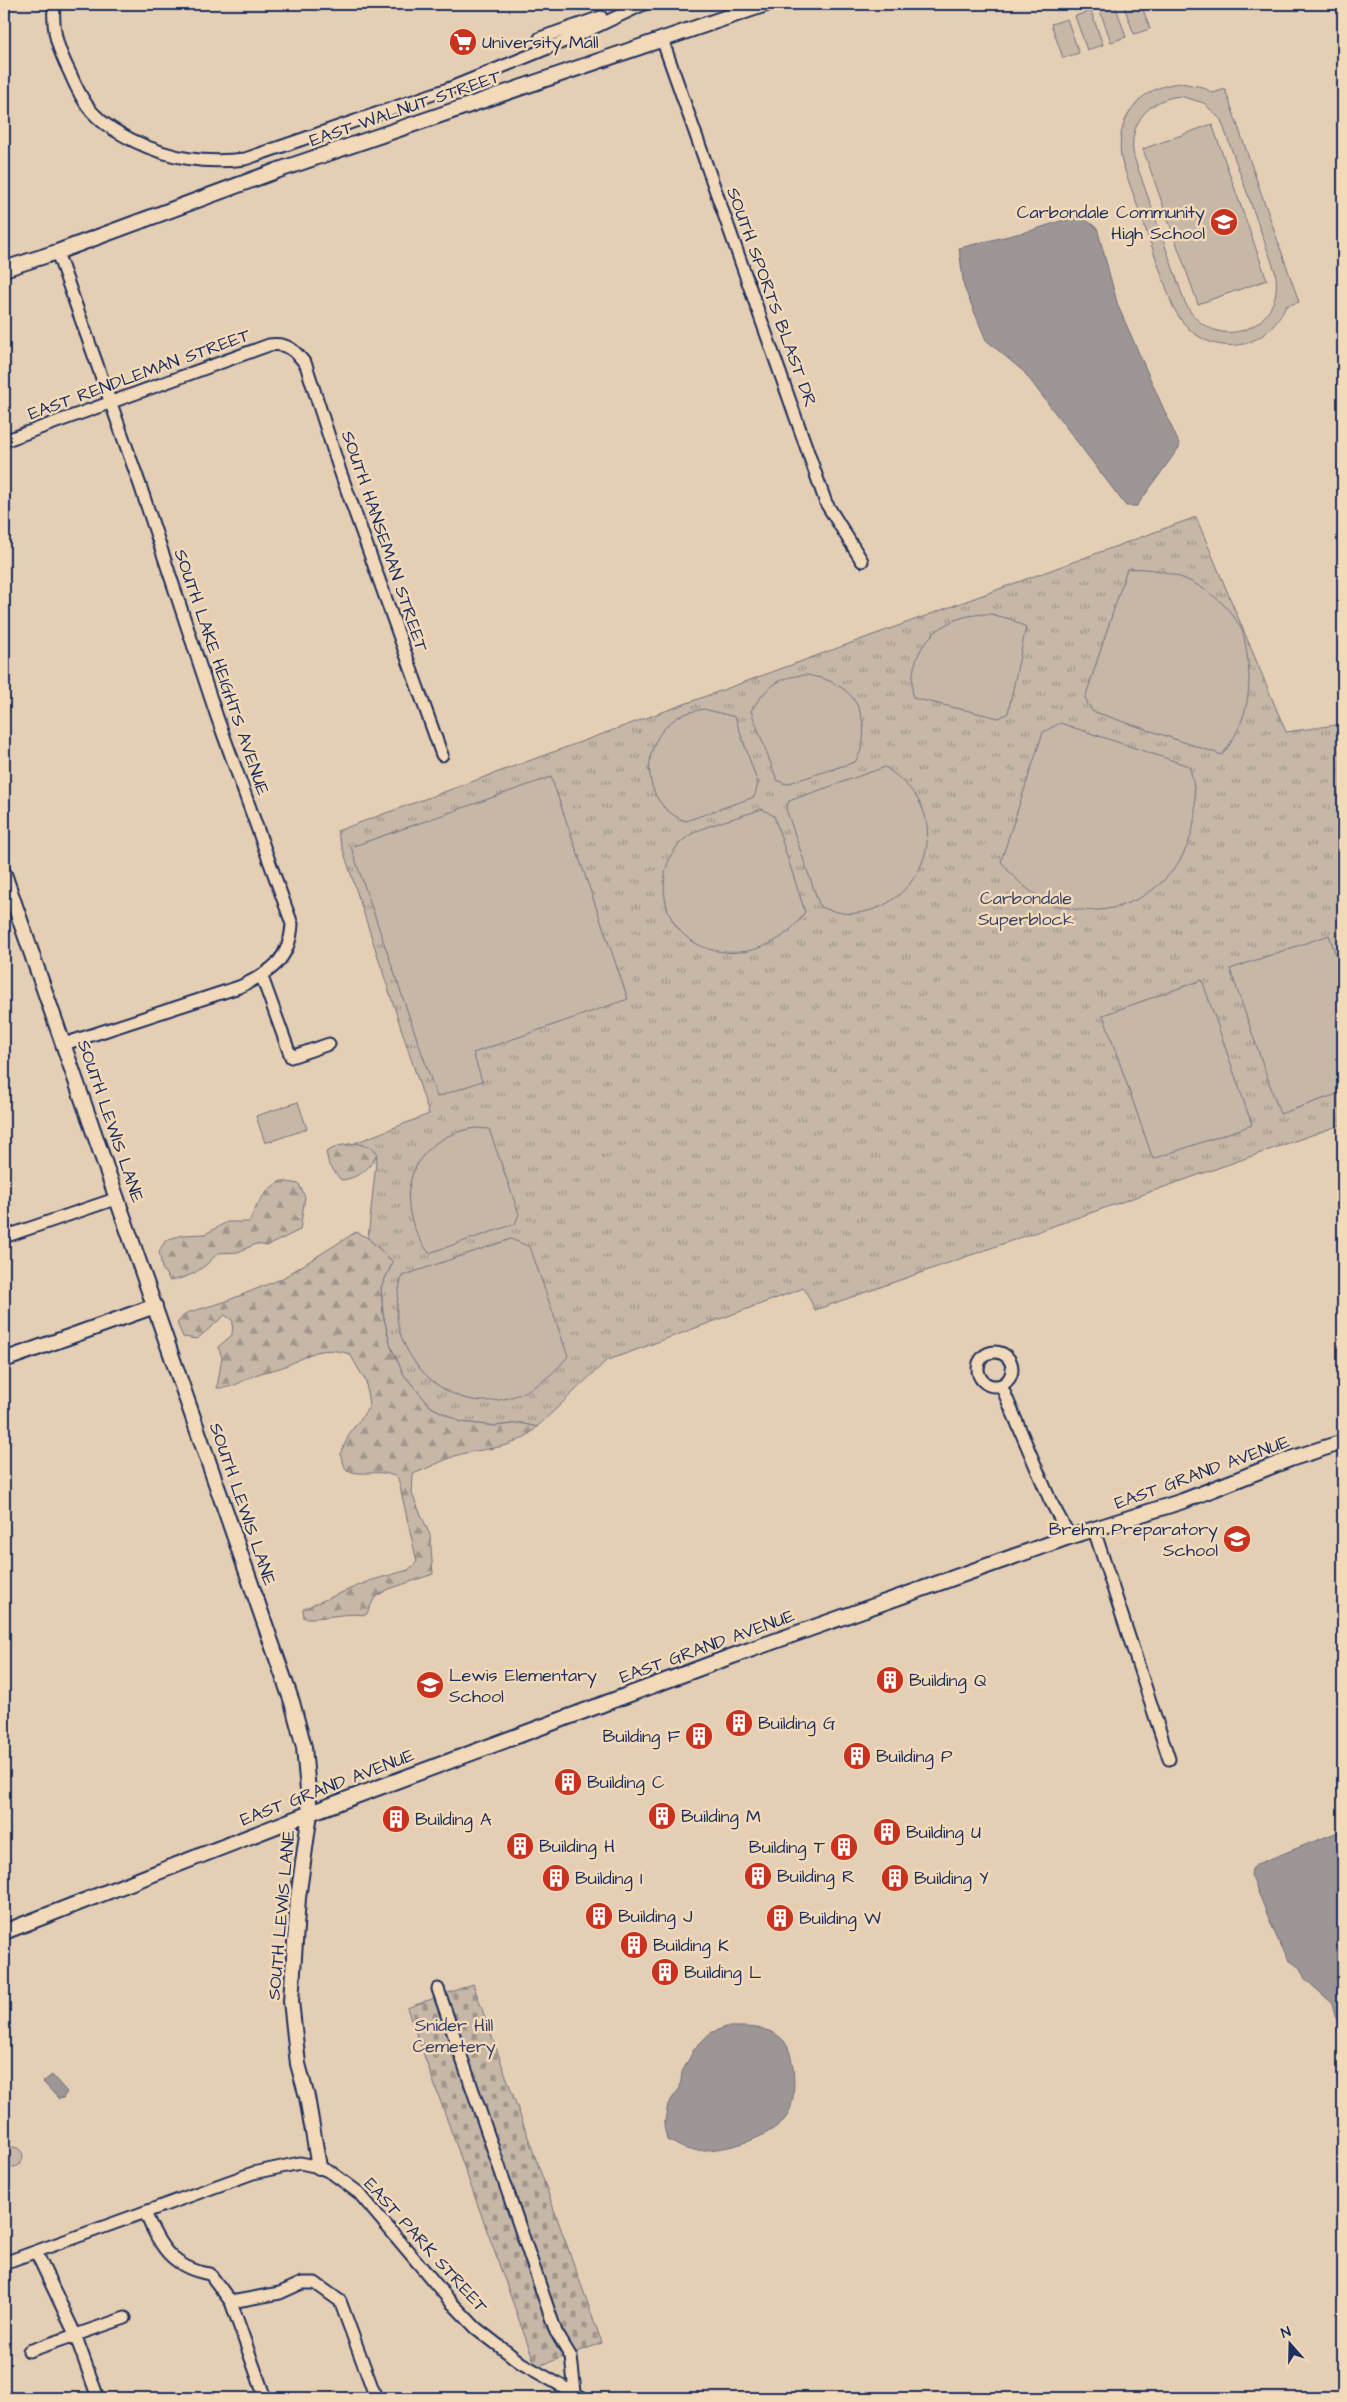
<svg xmlns="http://www.w3.org/2000/svg" width="1347" height="2402" font-family="'Architects Daughter',sans-serif">
  <style>
    .grass { fill: url(#grass-tufts); stroke: #717382 }
    .forest { fill: url(#forest-firs); stroke: #717382 }
    .cemetery { fill: url(#cemetery-stones); stroke: #717382 }
    .garden { fill: #c7b7a7; stroke: #717382; fill-rule: evenodd }
    .water { fill: #9e9695; stroke: #6a6d7f }
    .lines { fill: none; stroke-linecap: round; stroke-linejoin: round }
    .minor-casing { stroke: #1b2f5e; stroke-width: 15 }
    .tertiary-casing { stroke: #1b2f5e; stroke-width: 18 }
    .minor { stroke: #f2d9b9; stroke-width: 11 }
    .tertiary { stroke: #f2d9b9; stroke-width: 14 }
    .labels { text-anchor: middle; stroke-width: 5; stroke-linejoin: round; paint-order: stroke }
    .poi-label { font-size: 18px; fill: #1b2f5e; stroke: #f2d9b9; text-anchor: start }
    .street-label { font-size: 18px; fill: #1b2f5e; stroke: #f2d9b9 }
    .park-label { font-size: 18px; fill: #354369; stroke: #f2d9b9 }
  </style>
  <defs>
    <pattern id="grass-tufts" width="24" height="20" patternUnits="userSpaceOnUse" patternTransform="scale(1.25)"><rect width="24" height="20" fill="#c7b7a7"/><path d="M3 7l-1-3M5 7V3M7 7l1-3M15 17l-1-3M17 17v-4M19 17l1-3" fill="none" stroke="#a1958b"/></pattern>
    <pattern id="forest-firs" width="22" height="20" patternUnits="userSpaceOnUse" patternTransform="scale(1.25)"><rect width="22" height="20" fill="#c7b7a7"/><path d="M5 1l3.5 6h-7zM16 11l3.5 6h-7z" fill="#a1958b"/></pattern>
    <pattern id="cemetery-stones" width="16" height="16" patternUnits="userSpaceOnUse" patternTransform="scale(1.25)"><rect width="16" height="16" fill="#c7b7a7"/><path d="M2 7V4a2 2 0 0 1 4 0v3zM10 15v-3a2 2 0 0 1 4 0v3z" fill="#a1958b"/></pattern>
  </defs>
  <rect width="100%" height="100%" fill="#e5cfb4"/>
  <filter id="ink" filterUnits="userSpaceOnUse"><feTurbulence type="fractalNoise" baseFrequency=".02" numOctaves="2"/><feDisplacementMap in="SourceGraphic" scale="10" xChannelSelector="R" yChannelSelector="G"/><feConvolveMatrix kernelMatrix="1 2 1 2 8 2 1 2 1" color-interpolation-filters="sRGB"/></filter>
  <g filter="url(#ink)">
    <!-- grass -->
    <path class="grass" d="M1196 517 1286 732 1343 724V1124L815 1310 804 1288 606 1361 537 1427 520 1423 495 1426 461 1422 431 1407 404 1375 391 1347 383 1315 381 1287 393 1262 368 1238 377 1153 373 1148 355 1143 429 1114 337 831Z
      M3 2157a10 10 0 1 1 20 0a10 10 0 1 1-20 0Z"/>
    <!-- forest -->
    <path class="forest" d="M355 1143 373 1148 377 1153C372 1168 357 1179 341 1180L329 1165 326 1152 338 1146Z
      M281 1181 299 1184 305 1197 300 1230 267 1246 256 1244 238 1252 218 1253C204 1269 191 1277 170 1281L162 1268 159 1251 166 1240 182 1235 205 1234 227 1222H249C257 1204 264 1190 281 1181Z
      M356 1232 368 1238 393 1262 381 1287 383 1315 391 1347 404 1375 431 1407 461 1422 495 1426 520 1423 537 1427C513 1452 485 1446 455 1456 441 1461 427 1469 413 1474L412 1494 430 1535 433 1574 389 1589 375 1597 366 1615C344 1612 326 1619 304 1618L303 1609 369 1581 408 1570 417 1562 398 1478C378 1467 367 1478 346 1470L340 1454 350 1433 369 1407 366 1382 350 1354C315 1344 310 1357 280 1368 271 1371 261 1372 253 1376 238 1383 234 1388 217 1388L222 1357 218 1347 232 1335 233 1321 225 1315 197 1339 183 1337 177 1323 186 1313 224 1302 281 1279Z"/>
    <!-- cemetery -->
    <path class="cemetery" d="M473 1984 602 2343 536 2367 407 2008Z"/>
    <!-- garden -->
    <path class="garden" d="M1111 4H1115L1126 37 1111 42 1099 8Z
      M1123 4H1141L1150 29 1134 34Z
      M1091 11 1103 45 1087 50 1075 16Z
      M1067 19 1079 53 1063 58 1051 24Z
      M1181 83 1202 87 1213 93 1225 89 1299 302 1286 306C1262 360 1195 358 1172 304L1122 162C1113 121 1138 86 1181 83ZM1180 96 1204 103 1221 120 1275 271C1288 332 1209 358 1184 300L1134 157C1127 125 1148 99 1180 96Z
      M1212 124 1267 280 1198 304 1143 149Z
      M1127 569C1170 565 1220 589 1241 628 1245 636 1245 646 1247 654 1253 692 1246 725 1222 755L1092 711 1085 698Z
      M991 614 1010 619 1026 627 1008 713 999 718 913 698C906 647 941 613 991 614Z
      M806 675C819 677 831 680 842 688 865 703 870 740 855 762L786 784 777 780 751 711C765 689 778 676 806 675Z
      M704 709 735 717 758 784 754 797 686 821C641 806 638 744 675 719 683 713 694 711 704 709Z
      M1060 723 1189 766C1228 889 1075 966 1001 861L1043 732Z
      M885 767C899 777 913 789 921 805 943 852 907 908 857 913 845 915 832 911 820 907L786 809 789 801Z
      M551 777 628 999 473 1053 482 1081 437 1097 351 847Z
      M762 809 774 816 805 912C762 979 654 960 665 875 667 859 676 844 690 835 705 825 744 816 762 809Z
      M1329 935 1343 976V1092L1280 1114 1230 969Z
      M1202 980 1252 1125 1153 1159 1103 1015Z
      M298 1102 307 1129 265 1143 256 1116Z
      M476 1128 489 1129 519 1214 515 1224 429 1253C389 1202 409 1137 476 1128Z
      M511 1239 530 1247 568 1356C531 1404 468 1420 423 1372 409 1357 399 1338 397 1317 396 1303 399 1289 402 1276Z"/>
    <!-- water -->
    <path class="water" d="M1079 215 1097 228 1118 306 1180 446 1137 506H1126L1024 372 986 340 964 287 959 248 1033 230Z
      M1343 1830V2030L1335 2016 1332 2003 1305 1979 1300 1968 1289 1960 1277 1938 1251 1875 1252 1869 1257 1864Z
      M726 2027C745 2027 770 2025 784 2041 796 2056 798 2104 785 2119 764 2141 722 2152 692 2150 684 2150 675 2143 667 2140L664 2126 668 2104 680 2088 682 2072 695 2048 710 2033Z
      M52 2075 67 2092 63 2098 59 2099 43 2082Z"/>
    <g class="lines">
      <defs>
        <path id="minor" d="M54 4C52 32 58 49 70 73 76 87 83 102 93 113 105 126 119 133 134 141 171 159 205 164 245 159L448 89 570 39 644 4
          M540 38 601 17
          M662 39 826 503 862 561
          M57 252 140 485 217 717 292 924C290 960 270 973 239 987L64 1044
          M4 441 269 345C287 342 296 351 306 365L340 471 442 755
          M262 977 291 1057 329 1044
          M4 1237 118 1198
          M978 1369a17 17 0 1 1 34 0a17 17 0 1 1-34 0Z
          M1001 1385 1050 1500 1070 1537
          M1094 1530 1169 1759
          M438 1989 556 2332 571 2357 575 2392
          M145 2212C159 2246 172 2268 210 2274L231 2302 265 2398
          M36 2252 75 2334 98 2398
          M4 2263 253 2173 300 2163 319 2167 332 2173 359 2193 451 2302 476 2328 521 2363 583 2398
          M231 2302 280 2293 302 2283H315L340 2301 376 2398
          M29 2351 125 2318"/>
        <path id="tertiary" d="M4 269 57 252 276 171 766 4
          M4 874 292 1702 304 1747 310 1813 298 1898 291 2001 298 2064 307 2097 319 2167
          M4 1360 155 1306
          M4 1932 310 1813 727 1658 1066 1538 1183 1501 1290 1459 1343 1442"/>
      </defs>
      <!-- minor casing -->
      <use href="#minor" class="minor-casing"/>
      <!-- tertiary casing -->
      <use href="#tertiary" class="tertiary-casing"/>
      <!-- minor -->
      <use href="#minor" class="minor"/>
      <!-- tertiary -->
      <use href="#tertiary" class="tertiary"/>
    </g>
  </g>
  <!-- icons -->
  <defs>
    <symbol id="supermarket-disc" viewBox="-11 -11 22 22"><circle r="9.5" fill="#c8321e" stroke="#f2d9b9"/><path d="M-6-5.5h2.5l.6 2H6L4.5 2H-2.5L-4.4-4H-6ZM-1.5 3.2a1.3 1.3 0 1 0 .1 0ZM3 3.2a1.3 1.3 0 1 0 .1 0Z" fill="#fff"/></symbol>
    <symbol id="school-disc" viewBox="-11 -11 22 22"><circle r="9.5" fill="#c8321e" stroke="#f2d9b9"/><path d="M0-5L7-2L0 1L-7-2ZM-4 1L0 2.5L4 1V4Q0 6-4 4Z" fill="#fff"/></symbol>
    <symbol id="building-disc" viewBox="-11 -11 22 22"><circle r="9.5" fill="#c8321e" stroke="#f2d9b9"/><path d="M-4-6H4V6H1V3H-1V6H-4ZM-2.5-4.3h1.7v1.8h-1.7ZM.8-4.3h1.7v1.8H.8ZM-2.5-1h1.7V.8h-1.7ZM.8-1h1.7V.8H.8Z" fill="#fff"/></symbol>
  </defs>
  <g fill-rule="evenodd">
    <use href="#supermarket-disc" x="447" y="26" width="32" height="32"/>
    <use href="#school-disc" x="1208" y="206" width="32" height="32"/>
    <use href="#school-disc" x="1221" y="1523" width="32" height="32"/>
    <use href="#building-disc" x="874" y="1664" width="32" height="32"/>
    <use href="#school-disc" x="414" y="1669" width="32" height="32"/>
    <use href="#building-disc" x="723" y="1707" width="32" height="32"/>
    <use href="#building-disc" x="683" y="1720" width="32" height="32"/>
    <use href="#building-disc" x="841" y="1740" width="32" height="32"/>
    <use href="#building-disc" x="552" y="1766" width="32" height="32"/>
    <use href="#building-disc" x="646" y="1800" width="32" height="32"/>
    <use href="#building-disc" x="380" y="1803" width="32" height="32"/>
    <use href="#building-disc" x="871" y="1816" width="32" height="32"/>
    <use href="#building-disc" x="504" y="1830" width="32" height="32"/>
    <use href="#building-disc" x="828" y="1831" width="32" height="32"/>
    <use href="#building-disc" x="742" y="1860" width="32" height="32"/>
    <use href="#building-disc" x="540" y="1862" width="32" height="32"/>
    <use href="#building-disc" x="879" y="1862" width="32" height="32"/>
    <use href="#building-disc" x="583" y="1900" width="32" height="32"/>
    <use href="#building-disc" x="764" y="1902" width="32" height="32"/>
    <use href="#building-disc" x="618" y="1929" width="32" height="32"/>
    <use href="#building-disc" x="649" y="1956" width="32" height="32"/>
  </g>
  <g class="labels">
    <!-- poi labels -->
    <g class="poi-label">
      <text x="482" y="48">University Mall</text>
      <text x="1205" y="218" text-anchor="end">Carbondale Community<tspan x="1205" dy="21">High School</tspan></text>
      <text x="1218" y="1535" text-anchor="end">Brehm Preparatory<tspan x="1218" dy="21">School</tspan></text>
      <text x="449" y="1681">Lewis Elementary<tspan x="449" dy="21">School</tspan></text>
      <text x="909" y="1686">Building Q</text>
      <text x="758" y="1729">Building G</text>
      <text x="680" y="1742" text-anchor="end">Building F</text>
      <text x="876" y="1762">Building P</text>
      <text x="587" y="1788">Building C</text>
      <text x="681" y="1822">Building M</text>
      <text x="415" y="1825">Building A</text>
      <text x="906" y="1838">Building U</text>
      <text x="539" y="1852">Building H</text>
      <text x="825" y="1853" text-anchor="end">Building T</text>
      <text x="777" y="1882">Building R</text>
      <text x="575" y="1884">Building I</text>
      <text x="914" y="1884">Building Y</text>
      <text x="618" y="1922">Building J</text>
      <text x="799" y="1924">Building W</text>
      <text x="653" y="1951">Building K</text>
      <text x="684" y="1978">Building L</text>
    </g>
    <!-- street labels -->
    <g class="street-label">
      <text transform="translate(405 108) rotate(-19)" y="6">EAST WALNUT STREET</text>
      <text transform="translate(772 297) rotate(70)" y="6">SOUTH SPORTS BLAST DR</text>
      <text transform="translate(139 374) rotate(-20)" y="6">EAST RENDLEMAN STREET</text>
      <text transform="translate(385 541) rotate(71)" y="6">SOUTH HANSEMAN STREET</text>
      <text transform="translate(222 672) rotate(71)" y="6">SOUTH LAKE HEIGHTS AVENUE</text>
      <text transform="translate(111 1121) rotate(71)" y="6">SOUTH LEWIS LANE</text>
      <text transform="translate(1202 1472) rotate(-20)" y="6">EAST GRAND AVENUE</text>
      <text transform="translate(243 1504) rotate(71)" y="6">SOUTH LEWIS LANE</text>
      <text transform="translate(707 1646) rotate(-20)" y="6">EAST GRAND AVENUE</text>
      <text transform="translate(327 1787) rotate(-21)" y="6">EAST GRAND AVENUE</text>
      <text transform="translate(281 1915) rotate(-85)" y="6">SOUTH LEWIS LANE</text>
      <text transform="translate(426 2245) rotate(48)" y="6">EAST PARK STREET</text>
    </g>
    <!-- park labels -->
    <g class="park-label">
      <text x="1026" y="904">Carbondale<tspan x="1026" dy="21">Superblock</tspan></text>
      <text x="454" y="2031">Snider Hill<tspan x="454" dy="21">Cemetery</tspan></text>
    </g>
  </g>
  <!-- margin -->
  <rect width="1347" height="2402" fill="none" stroke="#f2d9b9" stroke-width="20"/>
  <rect x="10" y="10" width="1327" height="2382" fill="none" stroke="#1b2f5e" stroke-width="2" filter="url(#ink)"/>
  <!-- north arrow -->
  <g transform="translate(1290 2344) rotate(340)" stroke="#f2d9b9" stroke-width="4" paint-order="stroke">
  <path d="M0-4L9 19L0 12L-9 19Z" fill="#1b2f5e"/>
  <text y="-8" font-size="14" font-weight="bold" text-anchor="middle" fill="#1b2f5e">N</text>
  </g>
</svg>
